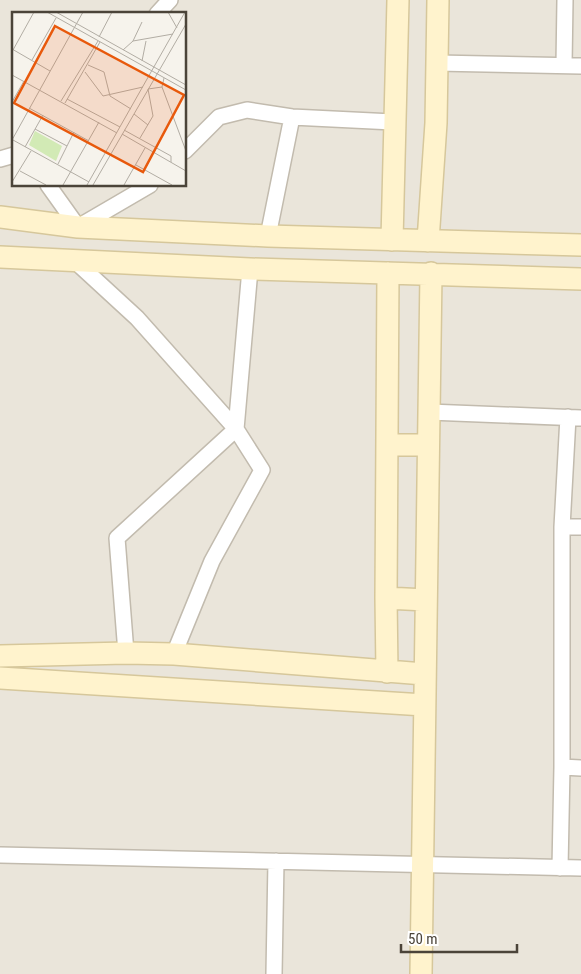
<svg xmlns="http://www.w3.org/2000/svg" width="581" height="974" font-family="'Roboto Condensed',sans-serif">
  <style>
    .residential { fill: #eae5da; fill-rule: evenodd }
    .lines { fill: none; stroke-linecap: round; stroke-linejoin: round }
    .street-casing { stroke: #c2bbae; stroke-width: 18 }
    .secondary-casing { stroke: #d6c79b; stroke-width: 24 }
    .street { stroke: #fff; stroke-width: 15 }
    .secondary { stroke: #fff3cd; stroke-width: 21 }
    .inset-road { fill: none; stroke: #b2ada4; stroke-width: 1 }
    .view { fill: #e8590c; fill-opacity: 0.15; stroke: #e8590c; stroke-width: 2.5 }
    .inset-edge { fill: none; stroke: #4b4439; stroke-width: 2.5 }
  </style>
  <rect width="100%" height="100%" fill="#f6f3ec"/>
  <!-- residential -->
  <path class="residential" d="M0 0H581V974H0ZM14 14H185V185H14Z"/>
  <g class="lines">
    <defs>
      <path id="street" d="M157 14 170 0
        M437 63 581 66
        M564 65 565 0
        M185 151 219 117 247 110 292 117 393 122
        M0 159 14 155
        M48 185 78 227 150 185
        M268 236 292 117
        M75 261 137 318 236 429 262 470 212 561 174 654
        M429 412 581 418
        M562 527H581
        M126 653 117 538 236 429 250 269
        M562 767 581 768
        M0 855 581 868
        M560 868 562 767V527L568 417
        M274 974 276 861"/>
      <path id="secondary" d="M0 217 78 227 268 236 581 245
        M392 240 398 0
        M428 241 436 123 438 0
        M0 257 250 269 581 279
        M387 445H428
        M386 598 426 600
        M0 656 126 653 174 654 424 674
        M387 672 386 598 388 273
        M0 678 424 705
        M421 974 431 273"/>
    </defs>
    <!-- street casing -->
    <use href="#street" class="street-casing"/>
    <!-- secondary casing -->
    <use href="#secondary" class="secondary-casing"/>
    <!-- street -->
    <use href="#street" class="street"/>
    <!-- secondary -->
    <use href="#secondary" class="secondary"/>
  </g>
  <!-- overview -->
  <g transform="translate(12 12)">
    <rect width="174" height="174" fill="#f6f3ec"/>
    <path d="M23 119 50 134 44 149 17 133Z" fill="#d2eab5"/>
    <path class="inset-road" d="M35 0 174 78M44 0 174 73M156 0 165 16M87 25 100 0M121 29 161 22M0 37 38 59M1 38 22 0M111 38 121 29 130 10M20 48 44 6M130 49 134 29M76 53 92 60 98 84 119 97M73 60 91 84 131 75M0 63 105 121M152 66 150 75 174 139M55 87 108 115M49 89 86 29M0 90 12 69M53 91 88 30M17 96 77 129M122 102 136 113M23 117 55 134M112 118 159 144V150M110 122 174 159M128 126 141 104 136 77 150 75M0 128 71 0M1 128 77 170M13 135 31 103M46 152 62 120M124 153 160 173M8 159 34 173M0 170 19 139M51 173 87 110M75 173 173 0M81 173 174 12M112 173 133 136"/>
    <path class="view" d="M43 14 172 83 131 160 2 91Z"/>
    <rect width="174" height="174" class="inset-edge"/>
  </g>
  <!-- scale -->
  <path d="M401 944v8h116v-8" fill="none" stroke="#4b4439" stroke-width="2.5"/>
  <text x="408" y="944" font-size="15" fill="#4b4439" stroke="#ffffff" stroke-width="4" paint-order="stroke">50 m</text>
</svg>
